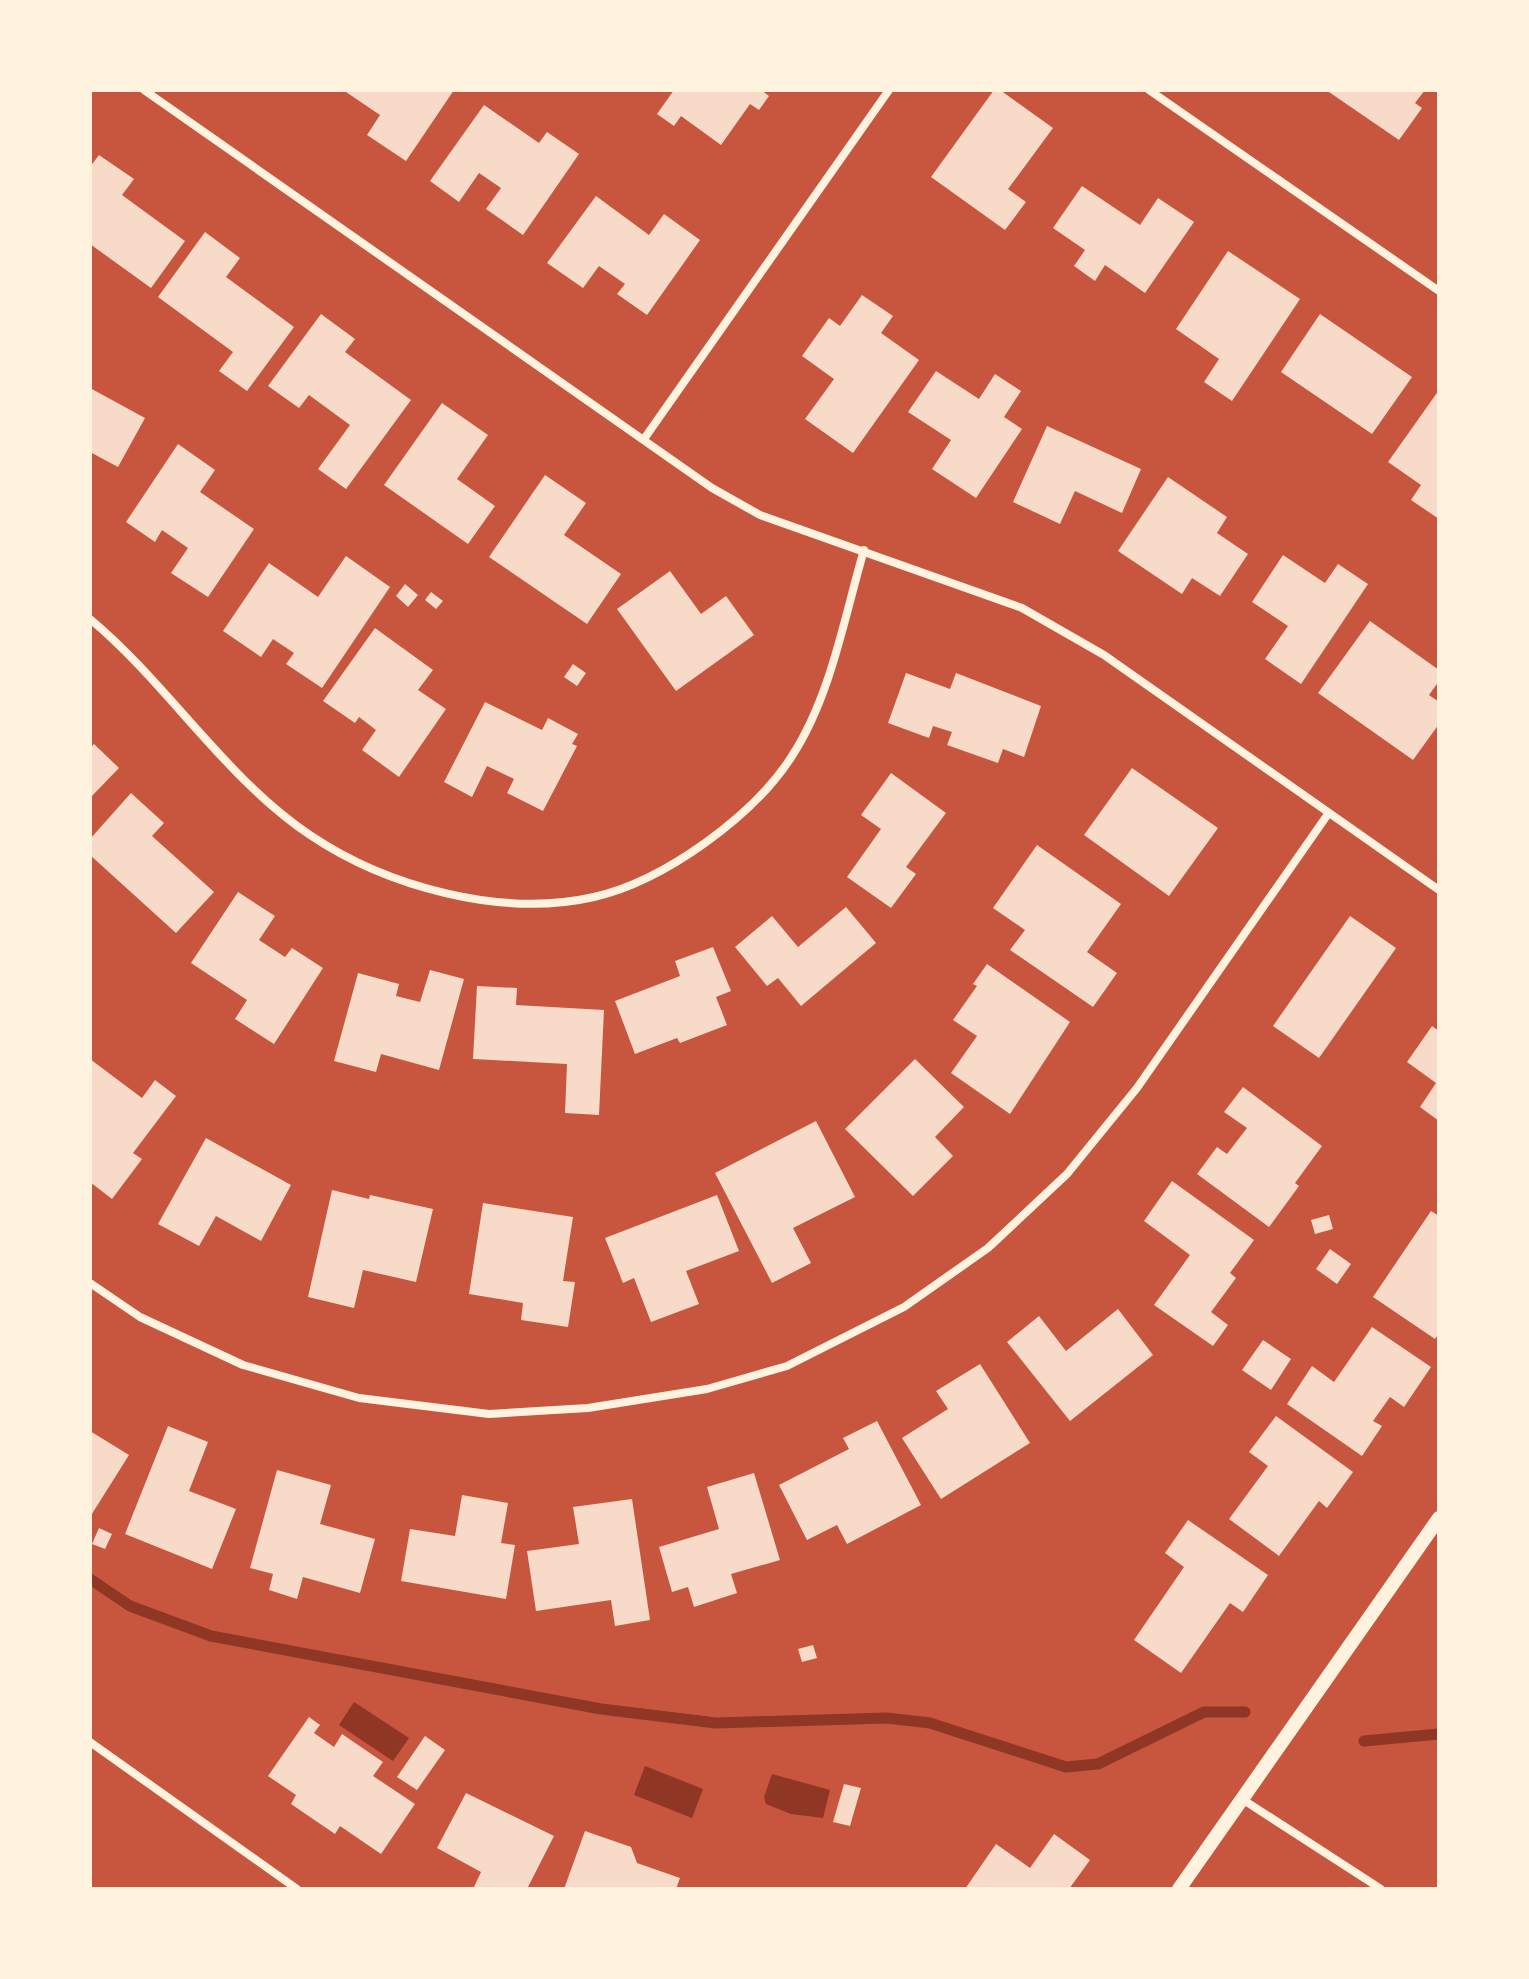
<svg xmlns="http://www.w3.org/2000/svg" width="1529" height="1979" font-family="Barlow,sans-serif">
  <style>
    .water { fill: #8f3625 }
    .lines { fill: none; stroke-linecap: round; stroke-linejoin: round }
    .stream { stroke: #8f3625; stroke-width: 11 }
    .building { fill: #f7dbc8 }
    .minor { stroke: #fff3e0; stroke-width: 8 }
    .tertiary { stroke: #fff3e0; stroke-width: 14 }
  </style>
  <rect width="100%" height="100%" fill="#c8553d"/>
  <!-- water -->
  <path class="water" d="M354 1702 409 1738 393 1761 339 1725Z
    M645 1766 703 1789 692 1818 634 1795Z
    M772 1774 830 1790 823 1818 791 1814 766 1804 764 1797Z"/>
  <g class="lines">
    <!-- stream -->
    <path class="stream" d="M90 1579 130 1606 211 1636 601 1709 716 1723 887 1718 930 1723 1066 1767 1098 1764 1204 1712H1245
      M1364 1741 1439 1734"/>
  </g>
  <!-- building -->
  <path class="building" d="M343 90H454L406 161 367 135 380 115Z
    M674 90H761L769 96 759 110 750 104 721 145 681 116 674 126 657 114Z
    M994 90H1000L1053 128 1008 189 1026 202 1005 230 931 177Z
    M1326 90H1425L1415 103 1422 108 1399 140Z
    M484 105 539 143 547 132 579 154 523 235 486 209 501 188 479 173 459 202 430 181Z
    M99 155 134 179 122 195 185 241 151 288 90 244V167Z
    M1082 186 1140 225 1158 198 1194 222 1145 293 1105 265 1095 281 1074 266 1085 250 1053 228Z
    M596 196 649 235 664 214 700 240 647 315 617 294 625 284 599 266 583 288 547 263Z
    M205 232 240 258 226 277 294 327 247 391 219 371 233 352 158 297Z
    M1228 251 1300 299 1232 401 1204 382 1219 359 1176 329Z
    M862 295 893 316 881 333 919 360 853 453 805 419 834 379 802 356 829 318 840 326Z
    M321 314 355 339 345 352 411 400 346 489 318 469 350 425 309 395 299 408 268 386Z
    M1320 314 1412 377 1372 434 1281 372Z
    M936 371 979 399 995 374 1021 391 1004 417 1022 429 976 498 932 469 951 440 908 412Z
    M90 388 145 418 118 467 90 452Z
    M1439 390V519L1411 500 1421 485 1388 462Z
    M442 403 488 435 457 479 495 506 468 544 384 485Z
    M1047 426 1141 469 1122 513 1075 491 1060 524 1013 502Z
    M178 444 215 470 200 492 254 529 208 597 171 573 188 548 162 530 155 542 126 522Z
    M545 475 586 503 564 535 621 574 587 624 489 557Z
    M1168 477 1227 517 1217 533 1248 554 1220 596 1192 578 1182 594 1118 551Z
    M1283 555 1325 583 1338 564 1368 584 1301 684 1265 659 1288 626 1252 602Z
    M346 556 390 587 322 688 286 664 294 653 273 639 261 657 223 631 269 563 318 597Z
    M670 571 701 614 726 596 754 635 676 691 617 609Z
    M405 584 418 595 408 607 396 596Z
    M431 592 443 601 436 609 425 600Z
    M1370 621 1439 670V681L1429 695 1439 702V724L1413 760 1318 693Z
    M375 628 433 670 418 690 446 709 399 777 362 750 376 730 359 717 355 723 323 701Z
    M573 664 586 673 577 686 564 677Z
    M906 673 950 689 956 673 1041 706 1024 757 1003 749 998 763 947 745 952 732 933 726 929 738 888 723Z
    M485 702 542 730 548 718 578 734 572 744 577 746 543 811 507 793 514 779 487 766 472 797 444 782Z
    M94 744 119 768 90 798V748Z
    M1132 768 1218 828 1169 896 1084 835Z
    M891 773 946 813 906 867 916 874 891 908 847 877 881 829 861 815Z
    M131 793 164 823 152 836 214 892 176 933 90 855V839Z
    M1037 845 1121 904 1087 952 1117 973 1093 1007 1010 950 1025 930 993 908Z
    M238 892 275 916 259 940 285 957 292 948 323 968 274 1044 235 1019 247 1000 191 963Z
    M846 907 876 943 801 1006 778 978 767 986 735 947 772 916 798 947Z
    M1350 916 1396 948 1319 1058 1273 1026Z
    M713 947 731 991 716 997 727 1025 680 1043 677 1038 635 1054 615 1001 680 976 675 961Z
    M987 964 1070 1022 1010 1114 951 1073 977 1036 953 1020 977 986 973 984Z
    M430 970 464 979 439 1070 381 1054 376 1072 334 1061 358 973 399 984 396 996 420 1002Z
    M477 986 517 988 516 1005 604 1010 599 1115 565 1113 567 1064 473 1059Z
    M1432 1026 1439 1031V1121L1420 1107 1436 1083 1407 1062Z
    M90 1059 142 1098 155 1080 176 1096 133 1153 142 1159 112 1199 90 1182Z
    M915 1059 964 1107 935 1137 953 1156 913 1196 845 1129Z
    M1243 1087 1322 1146 1295 1183 1299 1186 1269 1227 1197 1174 1217 1147 1227 1154 1247 1128 1224 1112Z
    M816 1121 855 1197 793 1228 811 1263 772 1283 715 1173Z
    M206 1138 291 1185 261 1241 216 1216 199 1246 158 1224Z
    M1172 1181 1254 1240 1230 1273 1236 1278 1211 1312 1228 1325 1213 1346 1154 1305 1190 1255 1144 1221Z
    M332 1190 369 1199 370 1195 433 1209 416 1282 363 1270 354 1308 308 1297Z
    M717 1195 739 1251 686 1271 699 1304 651 1322 634 1278 623 1283 605 1238Z
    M483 1203 573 1217 563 1281 575 1282 568 1327 521 1320 523 1303 469 1294Z
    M1431 1211 1439 1216V1333L1435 1339 1373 1297Z
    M1329 1215 1333 1229 1315 1234 1311 1220Z
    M1330 1249 1351 1264 1337 1284 1316 1269Z
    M1118 1309 1153 1355 1070 1421 1007 1342 1039 1316 1066 1351Z
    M1372 1327 1431 1367 1404 1407 1390 1397 1373 1421 1382 1426 1362 1456 1287 1404 1312 1366 1334 1382Z
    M1263 1340 1291 1359 1271 1390 1242 1370Z
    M980 1364 1030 1443 941 1499 902 1438 948 1409 936 1391Z
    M1276 1416 1353 1472 1327 1508 1319 1501 1279 1556 1229 1519 1268 1466 1249 1452Z
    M877 1421 921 1505 847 1544 837 1525 807 1540 779 1485 849 1449 843 1438Z
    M168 1426 208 1442 189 1491 236 1509 212 1569 125 1534Z
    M90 1431 129 1455 90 1517Z
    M277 1470 331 1485 320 1524 375 1539 360 1593 303 1577 297 1599 269 1590 273 1574 250 1568Z
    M754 1473 780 1560 731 1574 737 1593 694 1607 688 1587 672 1592 659 1547 719 1529 707 1487Z
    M462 1495 508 1503 501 1543 515 1545 506 1599 401 1581 410 1529 455 1536Z
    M632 1499 650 1620 615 1626 611 1600 536 1611 527 1551 579 1544 573 1507Z
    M1188 1520 1268 1575 1243 1612 1230 1603 1181 1673 1134 1640 1184 1567 1165 1553Z
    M99 1528 112 1534 105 1549 92 1544Z
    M813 1645 817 1658 802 1662 798 1649Z
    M309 1717 320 1725 314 1733 334 1747 342 1734 383 1762 373 1776 415 1804 381 1854 340 1826 335 1834 291 1804 296 1795 268 1776Z
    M425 1736 445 1750 417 1790 397 1777Z
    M844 1784 861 1788 850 1826 833 1822Z
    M466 1793 554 1836 527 1889H473L481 1872 437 1848Z
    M585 1831 631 1847 637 1863 680 1878 676 1889H564Z
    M1054 1834 1090 1860 1069 1889H965L996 1844 1030 1868Z"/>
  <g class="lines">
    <!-- minor -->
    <path class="minor" d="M144 90 712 488 760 515 1022 608 1104 655 1439 890
      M1149 90 1439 291
      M644 439 889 90
      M90 619C168 684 225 778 310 835 387 887 502 918 594 897 664 881 754 816 792 756 831 696 844 618 864 550
      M90 1283 140 1317 243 1365 359 1398 489 1414 588 1408 707 1389 787 1366 904 1307 988 1248 1067 1174 1137 1088 1328 814
      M90 1742 297 1889
      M1242 1799 1381 1889"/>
    <!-- tertiary -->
    <path class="tertiary" d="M1179 1889 1439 1518"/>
  </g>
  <!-- border -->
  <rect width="1529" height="1979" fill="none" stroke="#fff3e0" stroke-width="184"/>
</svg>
